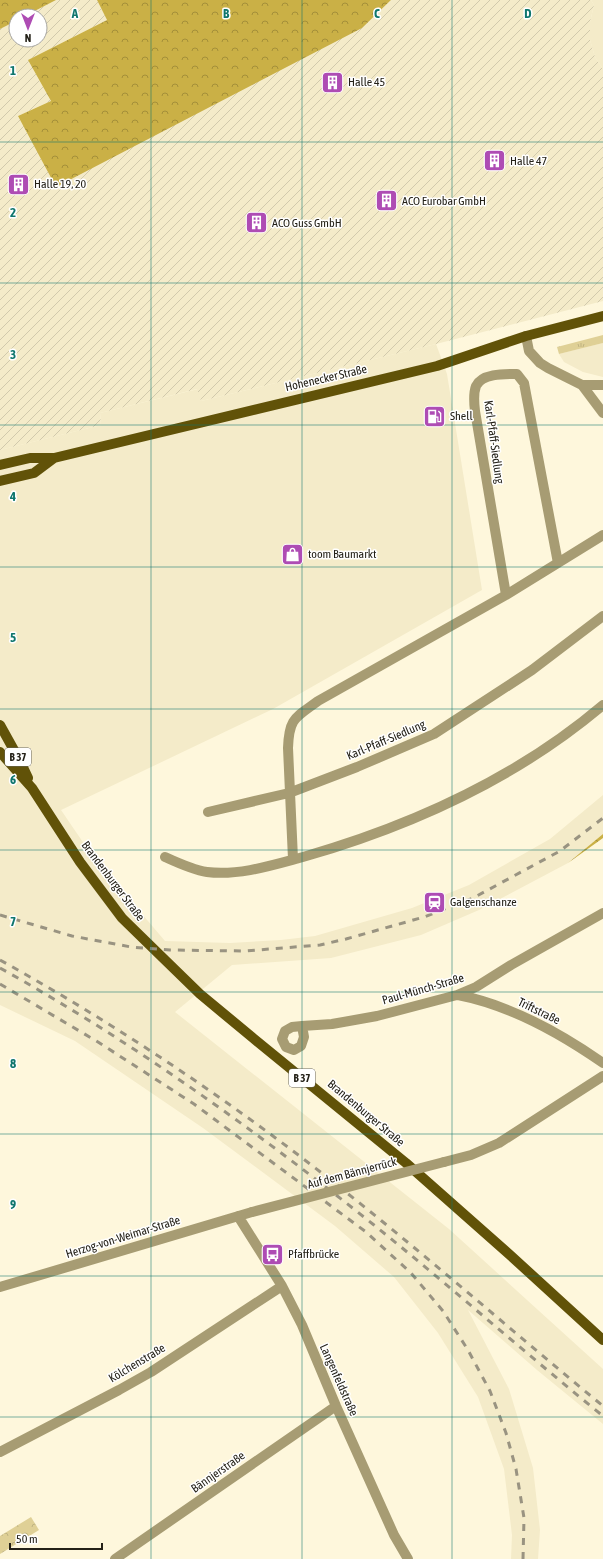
<svg xmlns="http://www.w3.org/2000/svg" width="603" height="1559" font-family="'Asap Condensed',sans-serif">
  <style>
    .built { fill: #f4ebc9 }
    .industrial { fill: url(#industrial-furrows) }
    .grass { fill: url(#grass-tufts) }
    .forest { fill: url(#forest-crowns) }
    .park { fill: url(#park-crowns) }
    .lines { fill: none; stroke-linecap: round; stroke-linejoin: round }
    .minor { stroke: #a79c73; stroke-width: 10 }
    .major { stroke: #615208; stroke-width: 10 }
    .rail { stroke: #999381; stroke-width: 3; stroke-dasharray: 7 7; stroke-linecap: butt }
    .minor-bridge { stroke: #a79c73; stroke-width: 10 }
    .grid { fill: none; stroke: #0f766e; stroke-width: 1; stroke-opacity: 0.55 }
    .labels { text-anchor: middle; stroke-width: 3; stroke-linejoin: round; paint-order: stroke }
    .shield { fill: #fff; stroke: #66645d; stroke-width: 1 }
    .shield-label { font-size: 11px; font-weight: bold; fill: #242118 }
    .poi-label { font-size: 12px; fill: #242118; stroke: #fff; text-anchor: start }
    .street-label { font-size: 12px; fill: #242118; stroke: #fff }
    .grid-label { font-size: 13px; text-anchor: middle; font-weight: bold; fill: #0f766e; stroke: #fff; stroke-width: 3; stroke-linejoin: round; paint-order: stroke }
  </style>
  <defs>
    <pattern id="industrial-furrows" width="10" height="10" patternUnits="userSpaceOnUse"><rect width="10" height="10" fill="#f4ebc9"/><path d="M-1 1l2-2M0 10L10 0M9 11l2-2" fill="none" stroke="#d1c9ac"/></pattern>
    <pattern id="grass-tufts" width="24" height="20" patternUnits="userSpaceOnUse"><rect width="24" height="20" fill="#dfd096"/><path d="M3 7l-1-3M5 7V3M7 7l1-3M15 17l-1-3M17 17v-4M19 17l1-3" fill="none" stroke="#bfb281"/></pattern>
    <pattern id="forest-crowns" width="20" height="18" patternUnits="userSpaceOnUse"><rect width="20" height="18" fill="#cab046"/><path d="M2 6a3 3 0 1 1 6 0M12 15a3 3 0 1 1 6 0" fill="none" stroke="#a48f39"/></pattern>
    <pattern id="park-crowns" width="20" height="18" patternUnits="userSpaceOnUse"><rect width="20" height="18" fill="#dfd096"/><path d="M2 6a3 3 0 1 1 6 0M12 15a3 3 0 1 1 6 0" fill="none" stroke="#bfb281"/></pattern>
  </defs>
  <rect width="100%" height="100%" fill="#fef7dc"/>
  <!-- built -->
  <path class="built" d="M591 0H603V69L595 57 590 40V22L594 5Z
    M603 343V377L583 372 564 362 559 354Z
    M436 344 447 374 482 590 273 709 61 810 91 854 165 941 230 943 281 940 315 936 412 908 469 885 550 839 603 795V834L568 863 479 910 421 935 331 958 232 965 175 1012 449 1229 603 1369V1424L537 1370 468 1310 509 1389 533 1468 540 1530 538 1559H511L512 1535 504 1469 478 1397 438 1333 394 1277 335 1226 203 1128 75 1041 0 1005V450L101 425 100 413 198 389 201 401Z"/>
  <!-- industrial -->
  <path class="industrial" d="M56 0H97L107 20 28 60 51 101 18 116 362 28 391 0H591L594 5 590 22V40L595 57 603 69V301L436 344 201 401 197 389 100 413 101 425 0 450V29L16 21V40H40V16H25Z"/>
  <!-- grass -->
  <path class="grass" d="M603 335V343L559 354 557 347Z"/>
  <!-- forest -->
  <path class="forest" d="M0 0H56L25 16H16V21L0 29Z
    M97 0H391L362 28 56 187 18 116 51 101 28 60 107 20Z
    M603 834V838L568 863Z"/>
  <!-- park -->
  <path class="park" d="M31 1517 39 1530 0 1554V1536Z"/>
  <g class="lines">
    <!-- minor -->
    <path class="minor" d="M526 336 529 351 540 363 548 368 582 385H603
      M582 385 603 413
      M506 595 475 411C474 403 473 394 476 386 482 373 506 374 517 374L524 383 558 563
      M208 812 289 793 357 767 434 734 532 670 603 616
      M165 857C178 863 193 870 207 872 239 876 273 865 303 857 411 826 517 778 603 705
      M293 859 288 748C289 718 295 718 318 701L506 595 603 535
      M458 995C510 1005 560 1033 603 1063
      M302 1026 332 1024 377 1016 457 995 476 987 511 965 603 913
      M302 1026 304 1037 301 1046 294 1050 286 1047 282 1039 285 1031 292 1027Z
      M444 1162 471 1155 499 1143 603 1076
      M238 1216 282 1286 302 1325 336 1406 394 1535 408 1559
      M0 1287 252 1212
      M0 1452 119 1390 151 1372 282 1286
      M115 1559 336 1406"/>
    <!-- major -->
    <path class="major" d="M0 465 30 458H54L437 366 526 336 603 316
      M0 481 34 473 54 458
      M0 725 20 761 28 778
      M0 752 32 788 80 862 122 918 163 958 200 994 253 1038 406 1163 510 1255 603 1340"/>
    <!-- rail -->
    <path class="rail" d="M0 915 72 936 131 947 170 950 245 951 320 945 346 939 424 917 473 898 560 851 603 818
      M0 960C103 1017 203 1083 297 1154 402 1234 501 1322 603 1406
      M0 968C133 1042 255 1130 374 1225 451 1287 525 1353 603 1416
      M0 984 98 1042 194 1104 366 1232 411 1273 443 1311 468 1350 490 1391 506 1433 516 1469 524 1518 523 1559"/>
    <!-- minor-bridge -->
    <path class="minor-bridge" d="M252 1212 444 1162"/>
  </g>
  <!-- grid -->
  <path class="grid" d="M151 0V1559M302 0V1559M452 0V1559M0 142H603M0 283H603M0 425H603M0 567H603M0 709H603M0 850H603M0 992H603M0 1134H603M0 1276H603M0 1417H603"/>
  <!-- icons -->
  <defs>
    <symbol id="building-square" viewBox="-11 -11 22 22"><rect x="-9" y="-9" width="18" height="18" rx="4" fill="#ae4cb4" stroke="#fff"/><path d="M-4-6H4V6H1V3H-1V6H-4ZM-2.5-4.3h1.7v1.8h-1.7ZM.8-4.3h1.7v1.8H.8ZM-2.5-1h1.7V.8h-1.7ZM.8-1h1.7V.8H.8Z" fill="#fff"/></symbol>
    <symbol id="fuel-square" viewBox="-11 -11 22 22"><rect x="-9" y="-9" width="18" height="18" rx="4" fill="#ae4cb4" stroke="#fff"/><path d="M-5.5-6h7V0h2V4h1.3V-2.5L3-4.5l.8-.8L6-3V5H2.5V1h-1V6h-7ZM-4.2-4.7v3.2H.2V-4.7Z" fill="#fff"/></symbol>
    <symbol id="shop-square" viewBox="-11 -11 22 22"><rect x="-9" y="-9" width="18" height="18" rx="4" fill="#ae4cb4" stroke="#fff"/><path d="M-5-2.5h2.3a2.7 3.5 0 0 1 5.4 0H5L5.5 6h-11ZM-1.5-2.5h3a1.5 2.3 0 0 0-3 0Z" fill="#fff"/></symbol>
    <symbol id="station-square" viewBox="-11 -11 22 22"><rect x="-9" y="-9" width="18" height="18" rx="4" fill="#ae4cb4" stroke="#fff"/><path d="M-3-6H3Q5-6 5-4V2Q5 4 3 4L4.5 6H3L1.5 4h-3L-3 6H-4.5L-3 4Q-5 4-5 2V-4Q-5-6-3-6ZM-3.5-4v3h7v-3ZM-3.5 1v1.5H-2V1ZM2 1v1.5H3.5V1Z" fill="#fff"/></symbol>
    <symbol id="bus-square" viewBox="-11 -11 22 22"><rect x="-9" y="-9" width="18" height="18" rx="4" fill="#ae4cb4" stroke="#fff"/><path d="M-5-6H5V4H4V6H2V4H-2V6H-4V4H-5ZM-3.5-4V0h7V-4ZM-3.5 1.2v1.5H-2V1.2ZM2 1.2v1.5H3.5V1.2Z" fill="#fff"/></symbol>
  </defs>
  <g fill-rule="evenodd">
    <use href="#building-square" x="320" y="70" width="25" height="25"/>
    <use href="#building-square" x="482" y="148" width="25" height="25"/>
    <use href="#building-square" x="6" y="172" width="25" height="25"/>
    <use href="#building-square" x="374" y="188" width="25" height="25"/>
    <use href="#building-square" x="244" y="210" width="25" height="25"/>
    <use href="#fuel-square" x="422" y="404" width="25" height="25"/>
    <use href="#shop-square" x="280" y="542" width="25" height="25"/>
    <use href="#station-square" x="422" y="890" width="25" height="25"/>
    <use href="#bus-square" x="260" y="1242" width="25" height="25"/>
  </g>
  <g class="labels">
    <!-- shield labels -->
    <g class="shield">
      <rect x="5" y="748" width="26" height="18" rx="3"/>
      <rect x="289" y="1069" width="26" height="18" rx="3"/>
    </g>
    <g class="shield-label">
      <text x="18" y="761">B 37</text>
      <text x="302" y="1082">B 37</text>
    </g>
    <!-- poi labels -->
    <g class="poi-label">
      <text x="348" y="86">Halle 45</text>
      <text x="510" y="165">Halle 47</text>
      <text x="34" y="188">Halle 19, 20</text>
      <text x="402" y="205">ACO Eurobar GmbH</text>
      <text x="272" y="227">ACO Guss GmbH</text>
      <text x="450" y="420">Shell</text>
      <text x="308" y="558">toom Baumarkt</text>
      <text x="450" y="906">Galgenschanze</text>
      <text x="288" y="1258">Pfaffbrücke</text>
    </g>
    <!-- street labels -->
    <g class="street-label">
      <text transform="translate(326 378) rotate(-13)" y="4">Hohenecker Straße</text>
      <text transform="translate(494 442) rotate(82)" y="4">Karl-Pfaff-Siedlung</text>
      <text transform="translate(386 740) rotate(-23)" y="4">Karl-Pfaff-Siedlung</text>
      <text transform="translate(113 881) rotate(53)" y="4">Brandenburger Straße</text>
      <text transform="translate(423 989) rotate(-16)" y="4">Paul-Münch-Straße</text>
      <text transform="translate(539 1011) rotate(26)" y="4">Triftstraße</text>
      <text transform="translate(366 1113) rotate(40)" y="4">Brandenburger Straße</text>
      <text transform="translate(352 1173) rotate(-15)" y="4">Auf dem Bännjerrück</text>
      <text transform="translate(123 1237) rotate(-17)" y="4">Herzog-von-Weimar-Straße</text>
      <text transform="translate(137 1363) rotate(-31)" y="4">Kölchenstraße</text>
      <text transform="translate(339 1380) rotate(66)" y="4">Langenfeldstraße</text>
      <text transform="translate(218 1472) rotate(-35)" y="4">Bännjerstraße</text>
    </g>
  </g>
  <g class="grid-label">
    <text x="75" y="18">A</text>
    <text x="226" y="18">B</text>
    <text x="377" y="18">C</text>
    <text x="528" y="18">D</text>
    <text x="13" y="75">1</text>
    <text x="13" y="217">2</text>
    <text x="13" y="359">3</text>
    <text x="13" y="501">4</text>
    <text x="13" y="642">5</text>
    <text x="13" y="784">6</text>
    <text x="13" y="926">7</text>
    <text x="13" y="1068">8</text>
    <text x="13" y="1209">9</text>
  </g>
  <!-- north arrow -->
  <g transform="translate(28 28) rotate(180)"><circle r="19" fill="#ffffff" stroke="#a7a6a3"/>
  <path d="M0-3L7 15L0 10L-7 15Z" fill="#ae4cb4"/>
  <text y="-6" font-size="11" font-weight="bold" text-anchor="middle" fill="#242118">N</text>
  </g>
  <!-- scale -->
  <path d="M10 1543v6h92v-6" fill="none" stroke="#242118" stroke-width="2"/>
  <text x="16" y="1543" font-size="12" fill="#242118" stroke="#ffffff" stroke-width="3" paint-order="stroke">50 m</text>
</svg>
